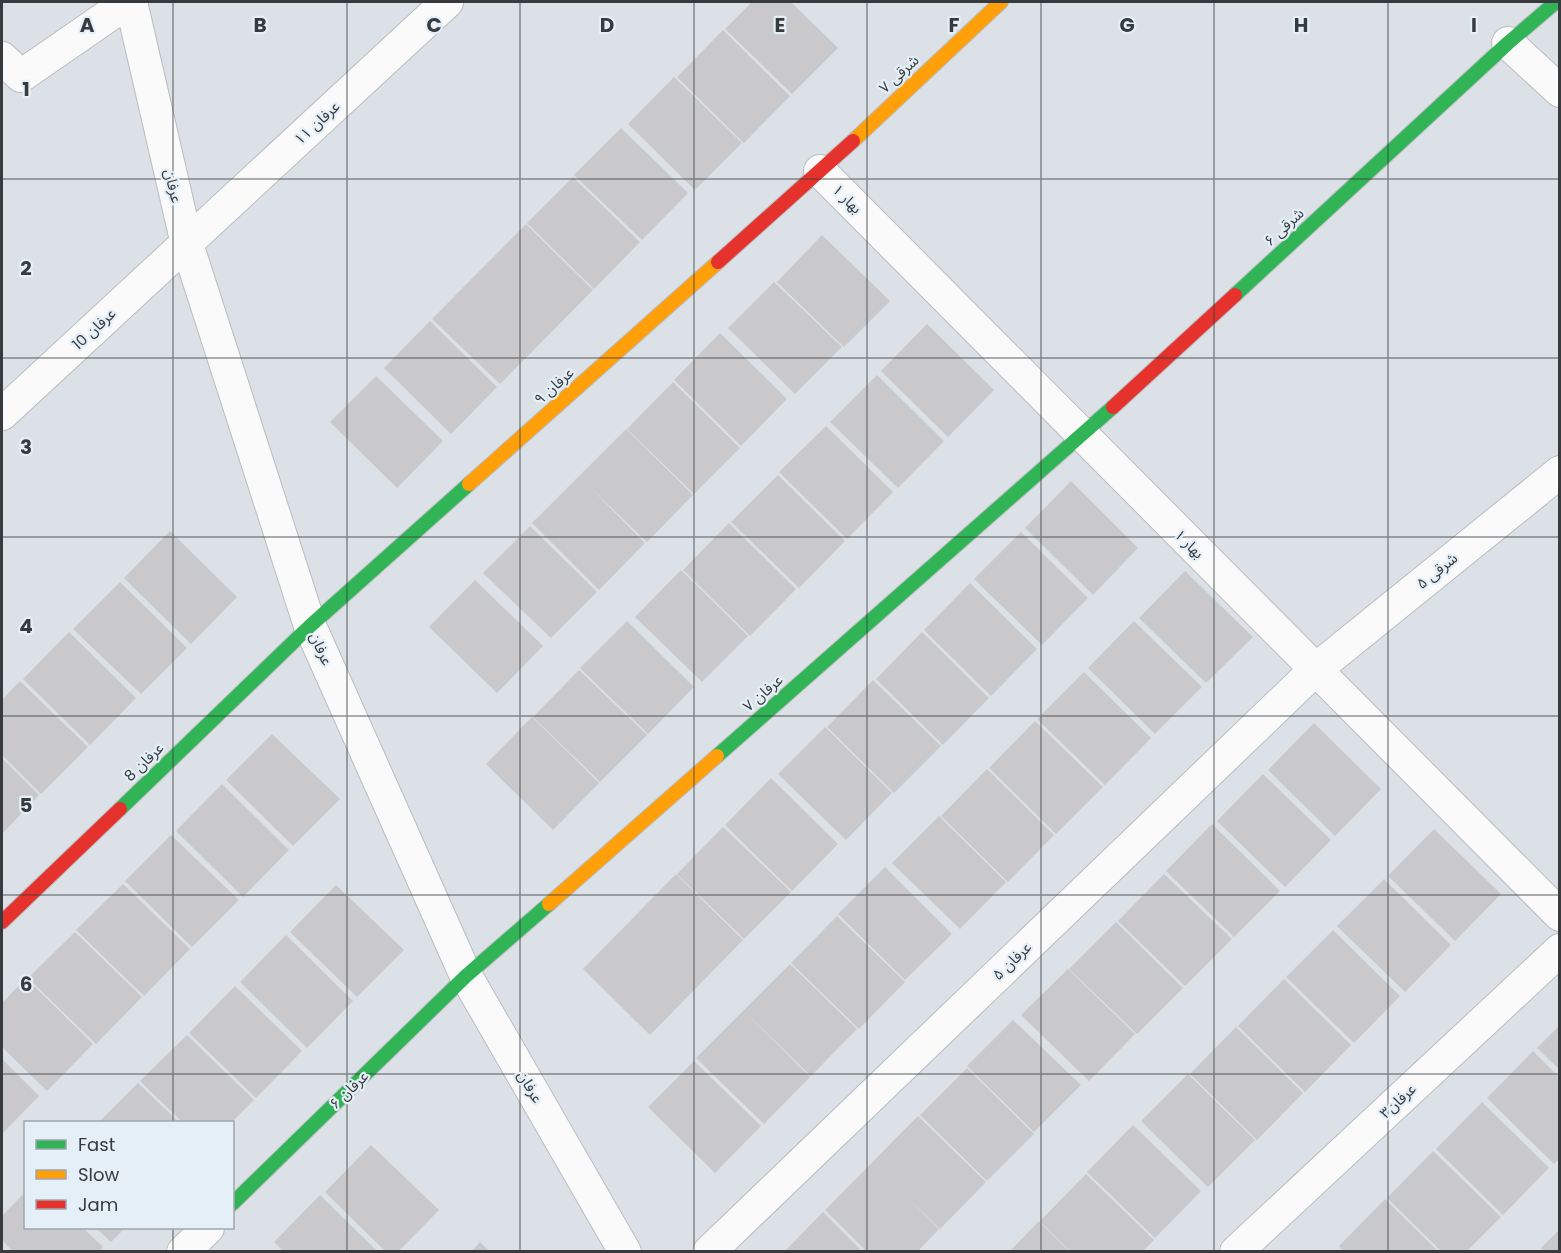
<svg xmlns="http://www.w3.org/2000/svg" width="1561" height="1253" font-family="Poppins,'Noto Sans Arabic',sans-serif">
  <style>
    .building { fill: #c9c9cc }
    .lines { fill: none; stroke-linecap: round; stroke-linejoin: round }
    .street-casing { stroke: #b8bdc1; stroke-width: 34 }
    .fast-casing { stroke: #b8bdc1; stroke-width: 16 }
    .slow-casing { stroke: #b8bdc1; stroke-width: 16 }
    .jam-casing { stroke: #b8bdc1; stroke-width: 16 }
    .street { stroke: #fafafb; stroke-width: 32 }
    .fast { stroke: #30b455; stroke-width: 14 }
    .slow { stroke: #ff9f0a; stroke-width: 14 }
    .jam { stroke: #e5322d; stroke-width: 14 }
    .grid { fill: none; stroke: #373b3e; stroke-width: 1.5; stroke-opacity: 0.55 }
    .labels { text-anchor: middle; stroke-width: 4.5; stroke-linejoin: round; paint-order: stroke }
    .street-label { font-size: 15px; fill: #373b3e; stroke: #e4eff7 }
    .grid-label { font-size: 20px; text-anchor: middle; font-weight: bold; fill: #373b3e; stroke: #e4eff7; stroke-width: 4.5; stroke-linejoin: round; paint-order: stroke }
  </style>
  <rect width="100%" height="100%" fill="#dbe1e6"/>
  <!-- building -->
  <path class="building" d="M752 2H791L838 48 792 94 725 29Z
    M723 30 790 96 744 143 677 77Z
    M674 77 742 143 695 190 628 124Z
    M621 128 688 193 642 240 574 175Z
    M573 177 640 242 594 289 527 223Z
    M526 224 593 290 500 384 432 319Z
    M822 235 890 301 844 347 777 282Z
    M774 282 842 347 795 394 728 328Z
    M430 321 497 387 451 434 384 368Z
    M927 324 994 390 948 437 881 371Z
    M720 333 787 399 741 446 674 380Z
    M877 375 944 441 898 488 830 422Z
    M376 376 443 441 397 488 330 422Z
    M673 382 740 448 694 494 627 429Z
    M826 426 893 492 847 539 779 472Z
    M626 429 693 495 647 542 590 487 645 543 599 590 532 523Z
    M778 475 845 541 799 588 731 522Z
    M1071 481 1138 548 1093 595 1025 528Z
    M729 523 796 589 750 636 683 570Z
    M530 526 597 592 551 638 483 573Z
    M170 531 237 597 191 644 124 578Z
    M1021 532 1088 598 1042 645 974 579Z
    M681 570 748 636 702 682 635 617Z
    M1185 571 1253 637 1206 683 1139 618Z
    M475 580 543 646 497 693 429 627Z
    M120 582 187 648 141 694 73 629Z
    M970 583 1037 649 991 696 924 630Z
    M627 621 694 687 648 734 580 668Z
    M1134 621 1202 687 1155 734 1088 668Z
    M69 632 136 698 90 745 23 679Z
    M922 632 989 698 943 745 876 679Z
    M579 670 647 735 600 782 533 717Z
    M1084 672 1151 738 1105 785 1037 719Z
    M873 680 941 746 894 793 827 727Z
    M20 681 88 747 41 794 2 755V700Z
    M532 717 599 783 553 830 486 764Z
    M1035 721 1103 787 1056 834 989 768Z
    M1314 723 1381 789 1335 836 1268 770Z
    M825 727 892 793 846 840 778 774Z
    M272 734 340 799 293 846 226 780Z
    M2 758 39 795 2 834Z
    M987 769 1054 835 1008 882 941 816Z
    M1263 774 1331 840 1285 887 1217 821Z
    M771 778 838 844 792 891 725 825Z
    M222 784 289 850 243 897 176 831Z
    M939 816 1006 882 960 929 892 863Z
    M1212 824 1280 891 1234 937 1166 871Z
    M723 827 791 892 744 939 677 874Z
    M1434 829 1501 894 1455 941 1388 876Z
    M171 835 239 900 192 947 125 881Z
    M885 867 952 934 905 980 838 914Z
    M676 874 743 940 650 1035 583 969Z
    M1164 874 1232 939 1185 986 1118 921Z
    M1384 879 1451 945 1405 992 1337 926Z
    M123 884 190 949 144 996 76 930Z
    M336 885 404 950 357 997 290 932Z
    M837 916 905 982 859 1029 791 963Z
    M1116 922 1183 988 1137 1034 1069 969Z
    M1333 930 1400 996 1354 1043 1286 977Z
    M75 932 142 997 96 1044 28 978Z
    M286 935 353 1001 307 1048 240 982Z
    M790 964 857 1029 811 1076 745 1012 810 1077 764 1124 696 1058Z
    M1068 969 1135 1034 1089 1081 1021 1015Z
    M26 978 93 1044 47 1091 2 1047V1003Z
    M1284 979 1351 1045 1305 1092 1238 1026Z
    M235 986 302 1051 256 1098 189 1033Z
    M1013 1020 1081 1085 1034 1132 967 1066Z
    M1560 1025V1070L1537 1048Z
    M1236 1027 1303 1093 1257 1140 1190 1074Z
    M187 1035 254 1100 232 1122H182L140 1081Z
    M1533 1051 1560 1078V1158L1554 1164 1487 1098Z
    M2 1059 39 1096 2 1134Z
    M694 1061 761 1126 715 1173 648 1107Z
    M967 1068 1034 1134 987 1181 920 1115Z
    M1188 1074 1255 1140 1208 1187 1141 1121Z
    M138 1083 179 1122H99Z
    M1482 1102 1549 1168 1503 1215 1436 1149Z
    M918 1116 986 1182 940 1229 907 1197 939 1229 917 1252H867L825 1210Z
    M1133 1125 1201 1191 1155 1238 1087 1172Z
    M371 1145 439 1210 398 1252H386L325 1192Z
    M1433 1151 1501 1217 1466 1252H1442L1387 1198Z
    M1086 1174 1154 1240 1142 1252H1071L1040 1221Z
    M26 1191V1228H83L103 1247 99 1252H13L2 1240V1216Z
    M320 1195 378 1252H284L274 1242Z
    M1385 1199 1439 1252H1344L1339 1246Z
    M823 1212 863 1252H784Z
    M1039 1221 1070 1252H1009Z
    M96 1228H125L111 1242Z
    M1560 1229V1252H1544L1541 1248Z
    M480 1242 490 1252H471Z"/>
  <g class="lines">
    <defs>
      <path id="street" d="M131 2 187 244 310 626 466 976 625 1252
        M1508 43 1560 91
        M2 58 21 76 128 2
        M820 171 1560 915
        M2 414 447 2
        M183 1252 208 1228
        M709 1252 1315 670 1560 472
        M1236 1252 1560 950"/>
      <path id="fast" d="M1235 295 1508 43 1556 2
        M717 756 1113 407
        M120 809 310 626 469 484
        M232 1204 466 976 549 904"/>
      <path id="slow" d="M853 141 1001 2
        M469 484 718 262
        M549 904 717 756"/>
      <path id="jam" d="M718 262 853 141
        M1113 407 1235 295
        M2 922 120 809"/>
    </defs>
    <!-- street casing -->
    <use href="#street" class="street-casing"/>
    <!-- fast casing -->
    <use href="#fast" class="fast-casing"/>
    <!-- slow casing -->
    <use href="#slow" class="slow-casing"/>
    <!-- jam casing -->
    <use href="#jam" class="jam-casing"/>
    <!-- street -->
    <use href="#street" class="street"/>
    <!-- fast -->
    <use href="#fast" class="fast"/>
    <!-- slow -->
    <use href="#slow" class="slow"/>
    <!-- jam -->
    <use href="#jam" class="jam"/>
  </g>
  <!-- grid -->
  <path class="grid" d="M173 2V1122M347 2V1252M520 2V1252M694 2V1252M867 2V1252M1041 2V1252M1214 2V1252M1388 2V1252M2 179H1560M2 358H1560M2 537H1560M2 716H1560M2 895H1560M2 1074H1560M173 1228V1252"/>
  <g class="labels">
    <!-- street labels -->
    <g class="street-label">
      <text transform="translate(899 74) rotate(-43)" y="5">شرقی ۷</text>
      <text transform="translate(317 123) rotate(-43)" y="5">عرفان ۱۱</text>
      <text transform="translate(173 186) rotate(77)" y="5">عرفان</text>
      <text transform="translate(847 199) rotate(45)" y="5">بهار ۱</text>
      <text transform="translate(1284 227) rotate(-43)" y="5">شرقی ۶</text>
      <text transform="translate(94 329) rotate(-43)" y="5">عرفان 10</text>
      <text transform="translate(554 386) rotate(-42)" y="5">عرفان ۹</text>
      <text transform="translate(1189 544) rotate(45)" y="5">بهار ۱</text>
      <text transform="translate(1437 571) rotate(-39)" y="5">شرقی ۵</text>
      <text transform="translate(321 649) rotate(66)" y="5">عرفان</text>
      <text transform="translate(763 693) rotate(-41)" y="5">عرفان ۷</text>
      <text transform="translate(144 762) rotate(-44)" y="5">عرفان 8</text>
      <text transform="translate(1012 961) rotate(-44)" y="5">عرفان ۵</text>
      <text transform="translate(530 1087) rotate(60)" y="5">عرفان</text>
      <text transform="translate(349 1090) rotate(-44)" y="5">عرفان ۶</text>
      <text transform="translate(1398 1101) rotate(-43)" y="5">عرفان۳</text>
    </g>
  </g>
  <g class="grid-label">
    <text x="87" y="32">A</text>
    <text x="260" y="32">B</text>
    <text x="434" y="32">C</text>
    <text x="607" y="32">D</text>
    <text x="780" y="32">E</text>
    <text x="954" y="32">F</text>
    <text x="1127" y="32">G</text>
    <text x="1301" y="32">H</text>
    <text x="1474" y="32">I</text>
    <text x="26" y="96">1</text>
    <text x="26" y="275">2</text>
    <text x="26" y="454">3</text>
    <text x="26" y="633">4</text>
    <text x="26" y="812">5</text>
    <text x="26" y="991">6</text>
  </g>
  <!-- border -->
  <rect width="1561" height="1253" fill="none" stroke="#373b3e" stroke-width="6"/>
  <!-- legend -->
  <rect x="24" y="1121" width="210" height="108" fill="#e4eff7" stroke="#9fa7ad" stroke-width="1.5"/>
  <rect x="36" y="1140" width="30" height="9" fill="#30b455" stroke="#9fa7ad" stroke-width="1.5"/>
  <text x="78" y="1151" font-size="18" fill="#373b3e">Fast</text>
  <rect x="36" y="1170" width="30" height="9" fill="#ff9f0a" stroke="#9fa7ad" stroke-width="1.5"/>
  <text x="78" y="1181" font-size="18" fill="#373b3e">Slow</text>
  <rect x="36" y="1200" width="30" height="9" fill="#e5322d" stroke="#9fa7ad" stroke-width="1.5"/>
  <text x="78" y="1211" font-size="18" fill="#373b3e">Jam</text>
</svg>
